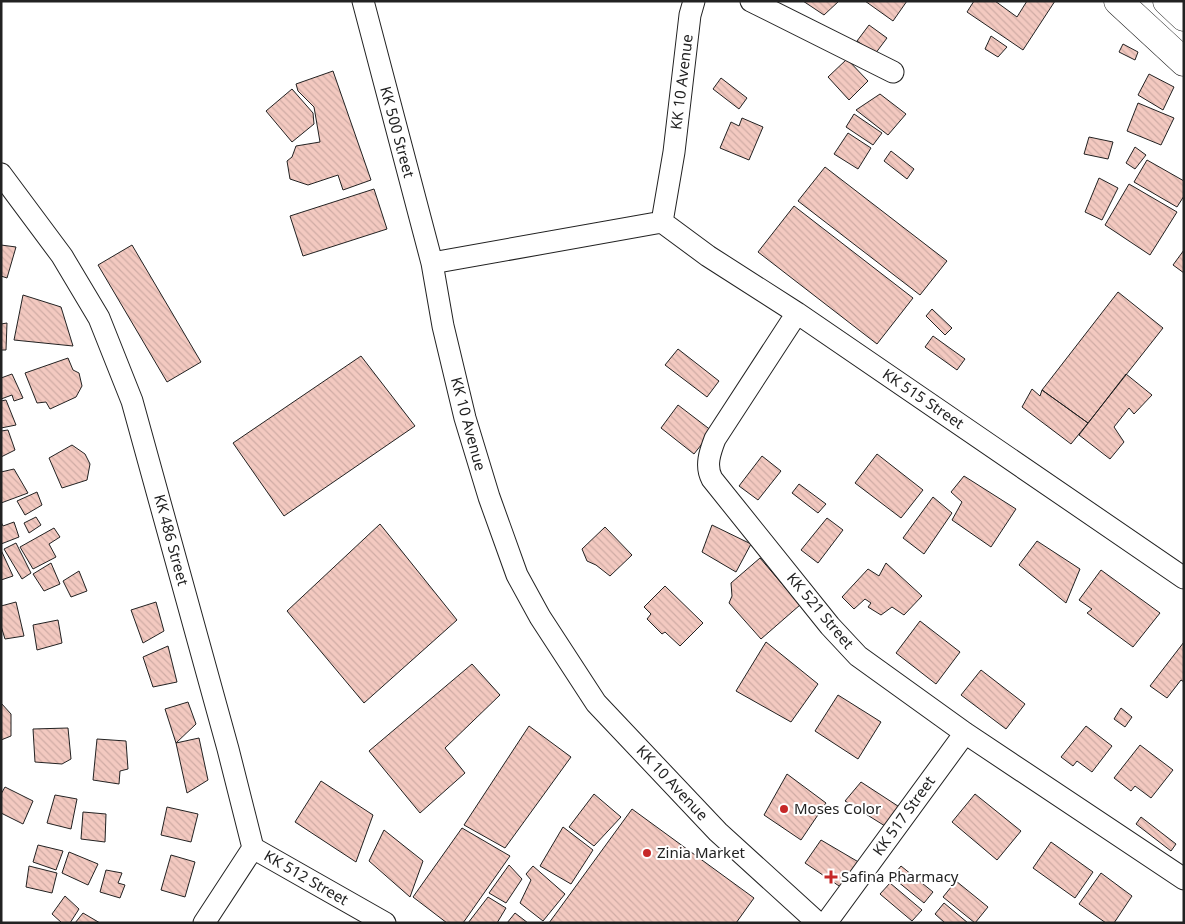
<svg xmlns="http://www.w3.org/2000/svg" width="1185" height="924" font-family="'Noto Sans',sans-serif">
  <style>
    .building { fill: url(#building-back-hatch); stroke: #222 }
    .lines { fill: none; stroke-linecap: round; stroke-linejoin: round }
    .minor-casing { stroke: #222; stroke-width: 23 }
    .highway-casing { stroke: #222; stroke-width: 29 }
    .minor { stroke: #fff; stroke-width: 21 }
    .highway { stroke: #fff; stroke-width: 28 }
    .poi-dot { fill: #c62828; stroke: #fff; stroke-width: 2 }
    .labels { text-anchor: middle; stroke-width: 4; stroke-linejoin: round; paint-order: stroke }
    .street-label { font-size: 15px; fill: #222; stroke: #fff }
    .poi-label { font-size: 15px; fill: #222; stroke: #fff; text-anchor: start }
  </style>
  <defs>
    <pattern id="building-back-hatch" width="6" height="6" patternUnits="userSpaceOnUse" patternTransform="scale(1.25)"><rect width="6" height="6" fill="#f3c9c0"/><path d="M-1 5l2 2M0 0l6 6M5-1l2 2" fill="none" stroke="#d0aca5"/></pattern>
  </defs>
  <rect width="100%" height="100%" fill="#fff"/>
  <!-- building -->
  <path class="building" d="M803 1H839L824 15Z
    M865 1H907L893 21Z
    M974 1H995L1017 17 1027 1H1055L1023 50 967 12Z
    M869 25 887 38 875 54 857 41Z
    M991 36 1007 47 998 57 985 49Z
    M1123 44 1138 52 1135 60 1119 52Z
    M847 59 868 81 849 100 828 77Z
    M333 71 371 180 343 190 338 175 308 185 290 179 287 161 292 157 296 146 320 142 314 107 298 91 296 84Z
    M1149 74 1174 87 1163 110 1138 95Z
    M721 78 747 98 739 109 713 89Z
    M292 89 313 113 314 124 292 142 266 111Z
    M880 94 906 114 888 135 856 110Z
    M1138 103 1174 118 1161 145 1127 131Z
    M854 114 882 133 873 145 846 127Z
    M742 118 763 127 749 160 720 148 731 122 739 126Z
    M848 133 871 148 858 169 834 154Z
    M1089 137 1113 142 1108 159 1084 154Z
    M1135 147 1146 155 1135 169 1126 163Z
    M891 151 914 169 907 179 884 161Z
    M1147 160 1184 181V196L1177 207 1134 182Z
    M825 167 947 261 920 295 798 201Z
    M1099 178 1118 188 1102 220 1085 212Z
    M1129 184 1177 212 1150 255 1105 225Z
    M374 189 387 229 303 256 290 216Z
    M794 206 913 298 877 344 758 252Z
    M1 245 16 247 7 278 1 276Z
    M132 245 201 362 167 382 98 265Z
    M1184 250V273L1173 265Z
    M1118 292 1163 328 1088 423 1042 390Z
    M23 295 61 307 73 346 14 340Z
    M932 309 952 328 945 335 926 316Z
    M7 323 6 350H1V324Z
    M933 336 965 359 957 370 925 347Z
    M678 349 719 381 707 397 665 365Z
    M361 356 415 426 284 516 233 443Z
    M68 358 73 370 79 373 82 386 76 397 50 409 46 402 37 403 25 373Z
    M12 374 23 398 14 401 12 395 1 399V378Z
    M1126 374 1152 395 1134 414 1129 408 1114 427 1124 442 1110 459 1079 435Z
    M1032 389 1040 396 1042 390 1088 423 1071 444 1022 407Z
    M6 400 16 425 1 428V401Z
    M678 405 712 431 694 454 661 428Z
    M8 430 15 450 1 457V431Z
    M72 445 85 454 90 464 87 480 62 488 49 458Z
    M877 454 923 490 901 518 855 483Z
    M762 456 781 471 758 500 739 486Z
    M14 469 28 493 1 503V472Z
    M964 476 1016 509 991 547 952 520 962 502 951 492Z
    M799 484 826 504 818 513 792 493Z
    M37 492 42 505 25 515 17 501Z
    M933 497 952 513 924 554 903 538Z
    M36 517 41 525 29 533 24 523Z
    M827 518 843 530 818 563 801 550Z
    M1 522 3 526 14 522 19 537 1 544Z
    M380 524 457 620 364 703 287 611Z
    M712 525 751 544 736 572 702 552Z
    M605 527 632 555 610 576 596 565 587 561 582 549Z
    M54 528 60 537 49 544 56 557 33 569 20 547Z
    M1037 541 1080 569 1066 603 1019 565Z
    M16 543 31 573 22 579 4 549Z
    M1 550 13 576 1 580Z
    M760 558 800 605 761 639 729 603 732 596 731 583Z
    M51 563 60 584 44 591 33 574Z
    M886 563 922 596 904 615 892 607 881 615 868 607 871 603 865 599 854 609 842 597 868 569 879 576Z
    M1101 570 1160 613 1133 647 1087 613 1092 609 1079 600Z
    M79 571 87 591 71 597 63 581Z
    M665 586 703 623 680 646 665 632 662 634 647 619 651 614 644 607Z
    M16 602 24 636 5 639 1 626V606Z
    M156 602 164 631 143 643 131 610Z
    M58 620 62 643 37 650 33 625Z
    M920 621 960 652 936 684 896 653Z
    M766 642 818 684 791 722 736 691Z
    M1184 642V682L1181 680 1167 698 1150 686Z
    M168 646 177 682 153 687 143 657Z
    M472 664 500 695 445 748 465 773 420 813 369 751Z
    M981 670 1025 704 1006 729 961 695Z
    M838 695 881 722 858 759 815 731Z
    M188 702 196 724 176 743 165 709Z
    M1 703 11 714V736L1 740Z
    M1121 708 1132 717 1125 727 1114 719Z
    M529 726 571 757 505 848 464 825Z
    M1086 726 1112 746 1092 772 1077 761 1073 766 1061 757Z
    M68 728 71 759 62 764 35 762 33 729Z
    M199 738 208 780 187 793 176 743Z
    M97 739 126 741 128 769 120 771 119 784 93 780Z
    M1140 745 1173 770 1151 798 1135 786 1131 791 1114 778Z
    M787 774 826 803 801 840 764 815Z
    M321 781 373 815 356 862 295 822Z
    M861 782 904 810 893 831 845 801Z
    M5 787 33 801 23 824 1 813V794Z
    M594 794 621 817 594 846 569 827Z
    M975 794 1021 831 997 860 952 822Z
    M55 795 77 799 71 829 47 823Z
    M167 807 198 814 191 842 161 835Z
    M632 809 754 898 736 923H549Z
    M83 812 106 814 105 842 81 839Z
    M1141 817 1176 844 1171 851 1136 824Z
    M563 827 593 850 571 884 540 866Z
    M462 828 510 856 463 923H447L413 897Z
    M384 830 423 861 410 897 369 861Z
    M821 840 867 867 848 892 805 863Z
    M1051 842 1093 872 1075 898 1033 868Z
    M38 845 63 851 56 870 33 862Z
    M69 852 98 864 88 885 62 873Z
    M171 855 195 862 185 897 161 890Z
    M509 865 522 879 506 903 489 893Z
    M29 866 57 873 52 893 26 887Z
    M533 866 565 894 543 921 520 903 531 880 526 874Z
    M901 866 933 892 924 903 892 877Z
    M106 870 122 873 118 883 125 885 120 898 100 892Z
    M1101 873 1132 896 1114 923H1106L1079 904Z
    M956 881 988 907 975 923 943 897Z
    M890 883 922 910 912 921 880 894Z
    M65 896 79 909 70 923H62L52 914Z
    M488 897 506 908 497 923H468Z
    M944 903 968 923H945L935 914Z
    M83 913 100 923H75Z
    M515 913 528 923H507Z"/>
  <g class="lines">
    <defs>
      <path id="minor" d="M363 1 432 263
        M694 1 690 15 674 152 662 222 432 263 443 326 465 418 489 497 517 575 540 617 596 703 718 832 818 923
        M751 1 893 72
        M1 174 62 256 99 318 132 401 228 749 253 848 204 923
        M662 222 708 256 797 313 1184 578
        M797 313 715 439C710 452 705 466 712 479L830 626 858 656 965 733 1184 879
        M253 848 385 923
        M826 923 965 733"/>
      <path id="highway" d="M1118 1 1184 62
        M1167 1 1184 17"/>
    </defs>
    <!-- minor casing -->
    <use href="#minor" class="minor-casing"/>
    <!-- highway casing -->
    <use href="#highway" class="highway-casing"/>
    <!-- minor -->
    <use href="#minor" class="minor"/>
    <!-- highway -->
    <use href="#highway" class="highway"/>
  </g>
  <!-- markers -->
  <g class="poi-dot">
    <circle cx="784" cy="809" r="5"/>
    <circle cx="647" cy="853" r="5"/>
    <path d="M828.5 869.5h5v5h5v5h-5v5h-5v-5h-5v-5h5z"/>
  </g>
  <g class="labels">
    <!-- street labels -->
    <g class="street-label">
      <text transform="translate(682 82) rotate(-83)" y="5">KK 10 Avenue</text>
      <text transform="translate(397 132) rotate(75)" y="5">KK 500 Street</text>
      <text transform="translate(923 399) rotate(34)" y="5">KK 515 Street</text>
      <text transform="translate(468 424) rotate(75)" y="5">KK 10 Avenue</text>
      <text transform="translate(171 540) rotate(75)" y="5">KK 486 Street</text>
      <text transform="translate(820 611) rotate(50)" y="5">KK 521 Street</text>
      <text transform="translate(672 783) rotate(47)" y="5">KK 10 Avenue</text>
      <text transform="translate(904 816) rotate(-54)" y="5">KK 517 Street</text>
      <text transform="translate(306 878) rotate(30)" y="5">KK 512 Street</text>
    </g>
    <!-- poi labels -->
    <g class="poi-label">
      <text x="794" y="814">Moses Color</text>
      <text x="657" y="858">Zinia Market</text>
      <text x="841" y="882">Safina Pharmacy</text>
    </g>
  </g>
  <!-- border -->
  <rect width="1185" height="924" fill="none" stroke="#222222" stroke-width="5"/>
</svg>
